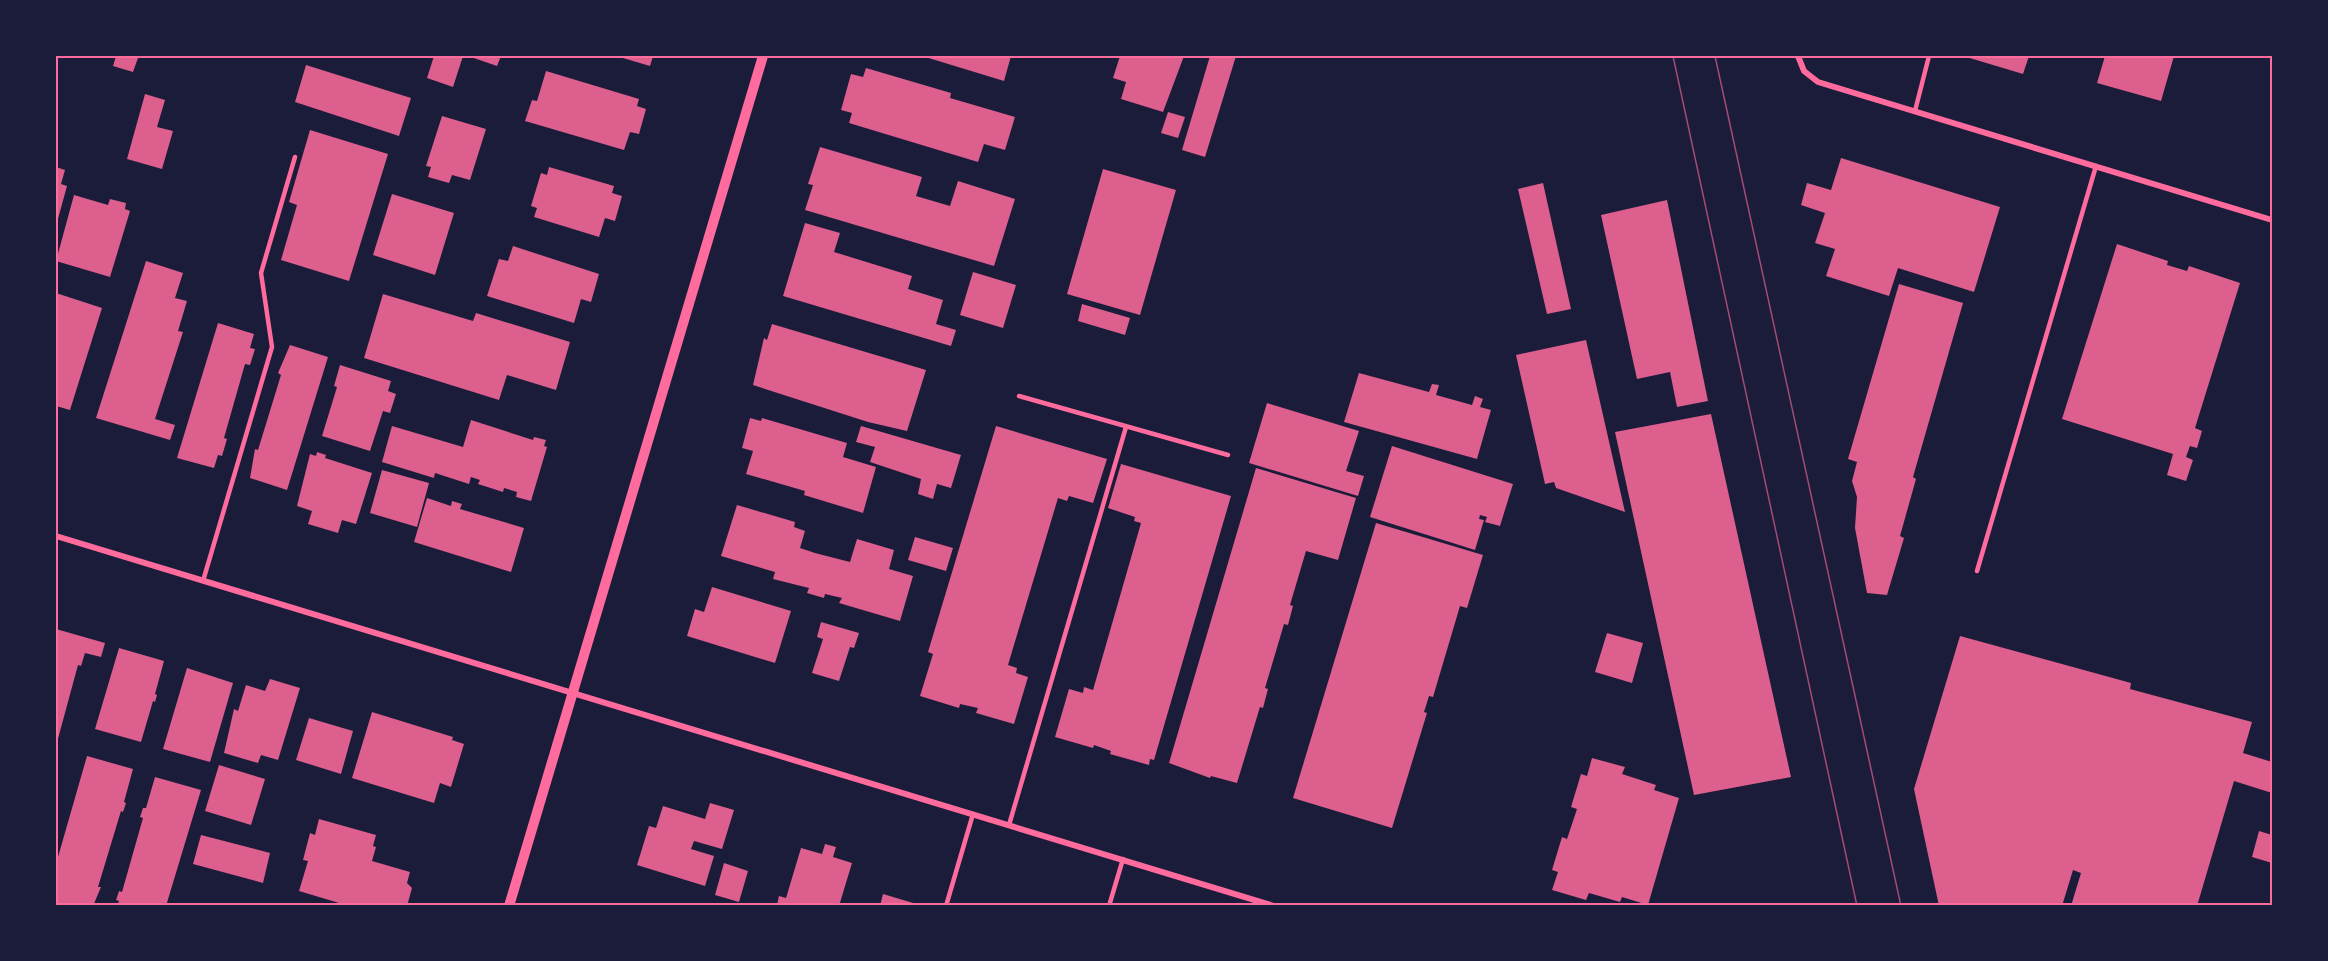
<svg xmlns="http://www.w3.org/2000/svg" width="2328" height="961" font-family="'Alegreya Sans',sans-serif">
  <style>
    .building { fill: #dd5f8e }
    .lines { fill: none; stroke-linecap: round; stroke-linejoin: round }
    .service { stroke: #ff6b9d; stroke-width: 4.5 }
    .minor { stroke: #ff6b9d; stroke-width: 6 }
    .tertiary { stroke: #ff6b9d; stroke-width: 10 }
    .tram { stroke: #a44b75; stroke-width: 1.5 }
    .neatline { fill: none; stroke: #ff6b9d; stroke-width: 2 }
  </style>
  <rect width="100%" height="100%" fill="#1b1b3a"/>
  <!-- building -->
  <path class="building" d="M116 56 138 58 133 72 113 66Z
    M434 56H463L453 87 427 78Z
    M468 56H501L497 66Z
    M616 56H653L650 66Z
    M922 56H1011L1004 81Z
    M1120 56H1184L1163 112 1121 99 1126 82 1113 78Z
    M1210 56H1236L1205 157 1182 150Z
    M1963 56H2029L2023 74Z
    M2105 56H2174L2161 101 2097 83Z
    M306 65 411 98 399 136 295 102Z
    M866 68 951 93 950 98 1015 117 1005 150 984 144 978 162 849 123 852 113 841 110 851 74 863 77Z
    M546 71 639 99 637 106 646 109 639 134 630 132 624 150 525 121 532 100 537 101Z
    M145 94 165 100 157 127 173 131 162 169 127 159Z
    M1168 112 1185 117 1178 138 1161 133Z
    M442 116 486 129 470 180 452 175 449 183 428 177 431 167 426 166Z
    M310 130 388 154 349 281 281 260 297 205 289 202Z
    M820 147 922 177 916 196 950 206 958 181 1015 199 994 266 805 210 813 185 808 184Z
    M1841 158 2000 207 1974 292 1898 268 1889 296 1826 276 1835 249 1815 243 1825 213 1801 205 1807 183 1831 190Z
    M56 167 65 170 61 184 67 186 56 226Z
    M549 167 614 186 612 193 622 196 615 221 605 218 599 237 534 217 537 208 531 206 541 173 547 175Z
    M1103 169 1176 190 1140 315 1067 294Z
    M1543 183 1571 309 1547 314 1518 189Z
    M392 194 454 213 435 275 373 255Z
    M74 195 108 205 110 199 126 203 125 209 130 211 110 277 56 261Z
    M1667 200 1708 401 1677 407 1670 372 1637 379 1601 215Z
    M805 223 840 233 834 252 912 276 908 289 943 300 936 324 956 330 951 346 783 296Z
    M2117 244 2168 261 2167 265 2187 271 2189 266 2240 283 2195 428 2202 431 2197 448 2190 446 2186 457 2193 460 2186 481 2167 475 2173 454 2062 419Z
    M513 246 599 274 591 302 581 299 574 323 487 296 499 259 508 261Z
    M146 261 183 273 175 298 187 301 178 331 183 332 155 419 175 425 170 440 96 418Z
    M973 272 1016 285 1003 328 960 315Z
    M1899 284 1963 303 1913 477 1916 479 1900 536 1904 538 1887 595 1867 593 1855 528 1857 497 1852 481 1857 462 1848 459Z
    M56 293 102 308 70 410 56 406Z
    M383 294 473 321 476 313 570 342 556 390 507 375 499 400 364 358Z
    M1082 304 1130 318 1125 335 1078 321Z
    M218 323 254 334 250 348 255 349 250 365 245 364 224 438 227 439 222 456 218 455 214 468 177 458Z
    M772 324 926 370 907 431 868 422 753 385 764 338 767 340Z
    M1586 340 1625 512 1556 488 1554 482 1545 484 1516 355Z
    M290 345 328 357 287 490 250 478 255 449 258 450 281 375 278 373Z
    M340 365 391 381 388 391 396 394 390 413 383 411 370 451 322 436 337 387 334 386Z
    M1359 373 1429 392 1432 384 1439 385 1436 395 1472 405 1475 396 1483 399 1480 407 1491 410 1477 459 1344 422Z
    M1267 403 1359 431 1346 471 1364 476 1358 496 1249 463Z
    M1711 414 1791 777 1694 795 1615 432Z
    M750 418 761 421 762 418 847 443 843 457 876 467 863 513 804 495 805 491 746 474 753 451 742 448Z
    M471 420 533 440 534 437 546 440 544 446 547 447 531 501 516 497 517 492 504 488 503 492 478 484 480 480 471 477 469 484 435 473 434 478 382 462 392 426 463 447Z
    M861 426 961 455 951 488 937 484 933 499 918 494 921 479 870 462 875 447 856 442Z
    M996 426 1107 459 1093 503 1069 496 1067 501 1058 498 1008 665 1017 668 1016 673 1028 677 1014 724 976 713 978 708 960 704 959 708 920 696 933 654 928 652Z
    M1392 446 1513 484 1500 526 1485 522 1487 517 1480 515 1479 519 1484 520 1475 550 1370 517Z
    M317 452 326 455 325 458 372 473 356 524 342 520 338 533 308 524 312 511 297 506 310 454 316 456Z
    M1121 464 1231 496 1154 760 1150 759 1149 765 1110 754 1111 751 1094 745 1093 748 1055 737 1069 689 1083 693 1084 687 1093 690 1141 523 1134 521 1135 517 1108 508Z
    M1256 468 1356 498 1338 560 1306 551 1290 605 1293 606 1288 625 1284 624 1265 688 1268 689 1263 708 1260 707 1237 783 1211 776 1210 778 1169 763Z
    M382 470 429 483 417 527 370 513Z
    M427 498 451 506 452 501 462 504 460 509 524 528 511 572 414 542Z
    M737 505 795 522 794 527 805 531 800 548 815 553 850 562 857 539 894 550 889 569 913 576 900 621 839 603 842 598 825 594 824 598 807 593 809 588 773 579 775 572 721 556Z
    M1376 523 1483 555 1467 608 1460 606 1433 697 1429 696 1424 712 1427 713 1392 828 1293 798Z
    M915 537 953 548 946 571 908 560Z
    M712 587 791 611 775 663 687 636 695 609 704 612Z
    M821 622 859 633 854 648 850 647 839 681 812 673 823 639 817 637Z
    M56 629 105 643 101 657 85 653 81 666 78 665 56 746Z
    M1607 633 1643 643 1632 683 1595 672Z
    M1960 636 2131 683 2130 689 2252 722 2243 753 2272 762V793L2234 781 2197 906H2071L2081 873 2073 870 2062 906H1939L1914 789Z
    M119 648 164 661 155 694 157 695 155 702 153 701 141 742 95 729Z
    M187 668 233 683 210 762 163 749Z
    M270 679 300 688 278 760 261 755 258 763 224 753 234 709 238 711 246 685 265 691Z
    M372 712 453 737 452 740 464 744 451 787 440 783 434 803 352 778Z
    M309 718 353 731 341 774 296 760Z
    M87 756 133 769 124 802 126 803 123 812 121 811 98 887H101L93 906H56V864Z
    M1592 758 1625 767 1622 774 1656 785 1654 790 1679 798 1648 905 1622 897 1620 902 1589 893 1586 900 1552 890 1558 872 1552 870 1562 837 1567 839 1577 809 1571 807 1581 774 1587 776Z
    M219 765 265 779 251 825 205 811Z
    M155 777 201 790 166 906H117L119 901 116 900 119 891 122 892 143 818 140 817 143 808H146Z
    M710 803 734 810 722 849 694 841 691 849 714 856 705 886 637 865 649 826 656 828 663 806 705 819Z
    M319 819 376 835 373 846 376 847 372 861 410 872 407 883 412 888 407 906H349L299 891 308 861 303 860 310 833 315 835Z
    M2259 831 2272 835V863L2252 857Z
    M201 835 270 853 263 883 193 864Z
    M825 844 836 847 833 857 852 863 839 906 777 905 779 896 786 898 801 848 822 854Z
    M724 863 748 871 739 902 715 895Z
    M883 894 920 905V906H880Z"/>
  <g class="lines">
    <!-- service -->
    <path class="service" d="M1915 111 1929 56
      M1019 396 1228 455
      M1977 571 2096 166
      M203 581 272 347 261 273 295 157
      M1009 825 1126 427
      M946 906 973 814
      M1109 906 1123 859"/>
    <!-- minor -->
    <path class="minor" d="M1798 56 1804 71 1818 82 2272 220
      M56 536 1274 906"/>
    <!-- tertiary -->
    <path class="tertiary" d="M509 906 763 56"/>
    <!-- tram -->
    <path class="tram" d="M1673 56 1857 906
      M1715 56 1901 906"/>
  </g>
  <!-- border -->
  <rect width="2328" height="961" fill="none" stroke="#1b1b3a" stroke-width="114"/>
  <rect x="57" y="57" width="2214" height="847" class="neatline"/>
</svg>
